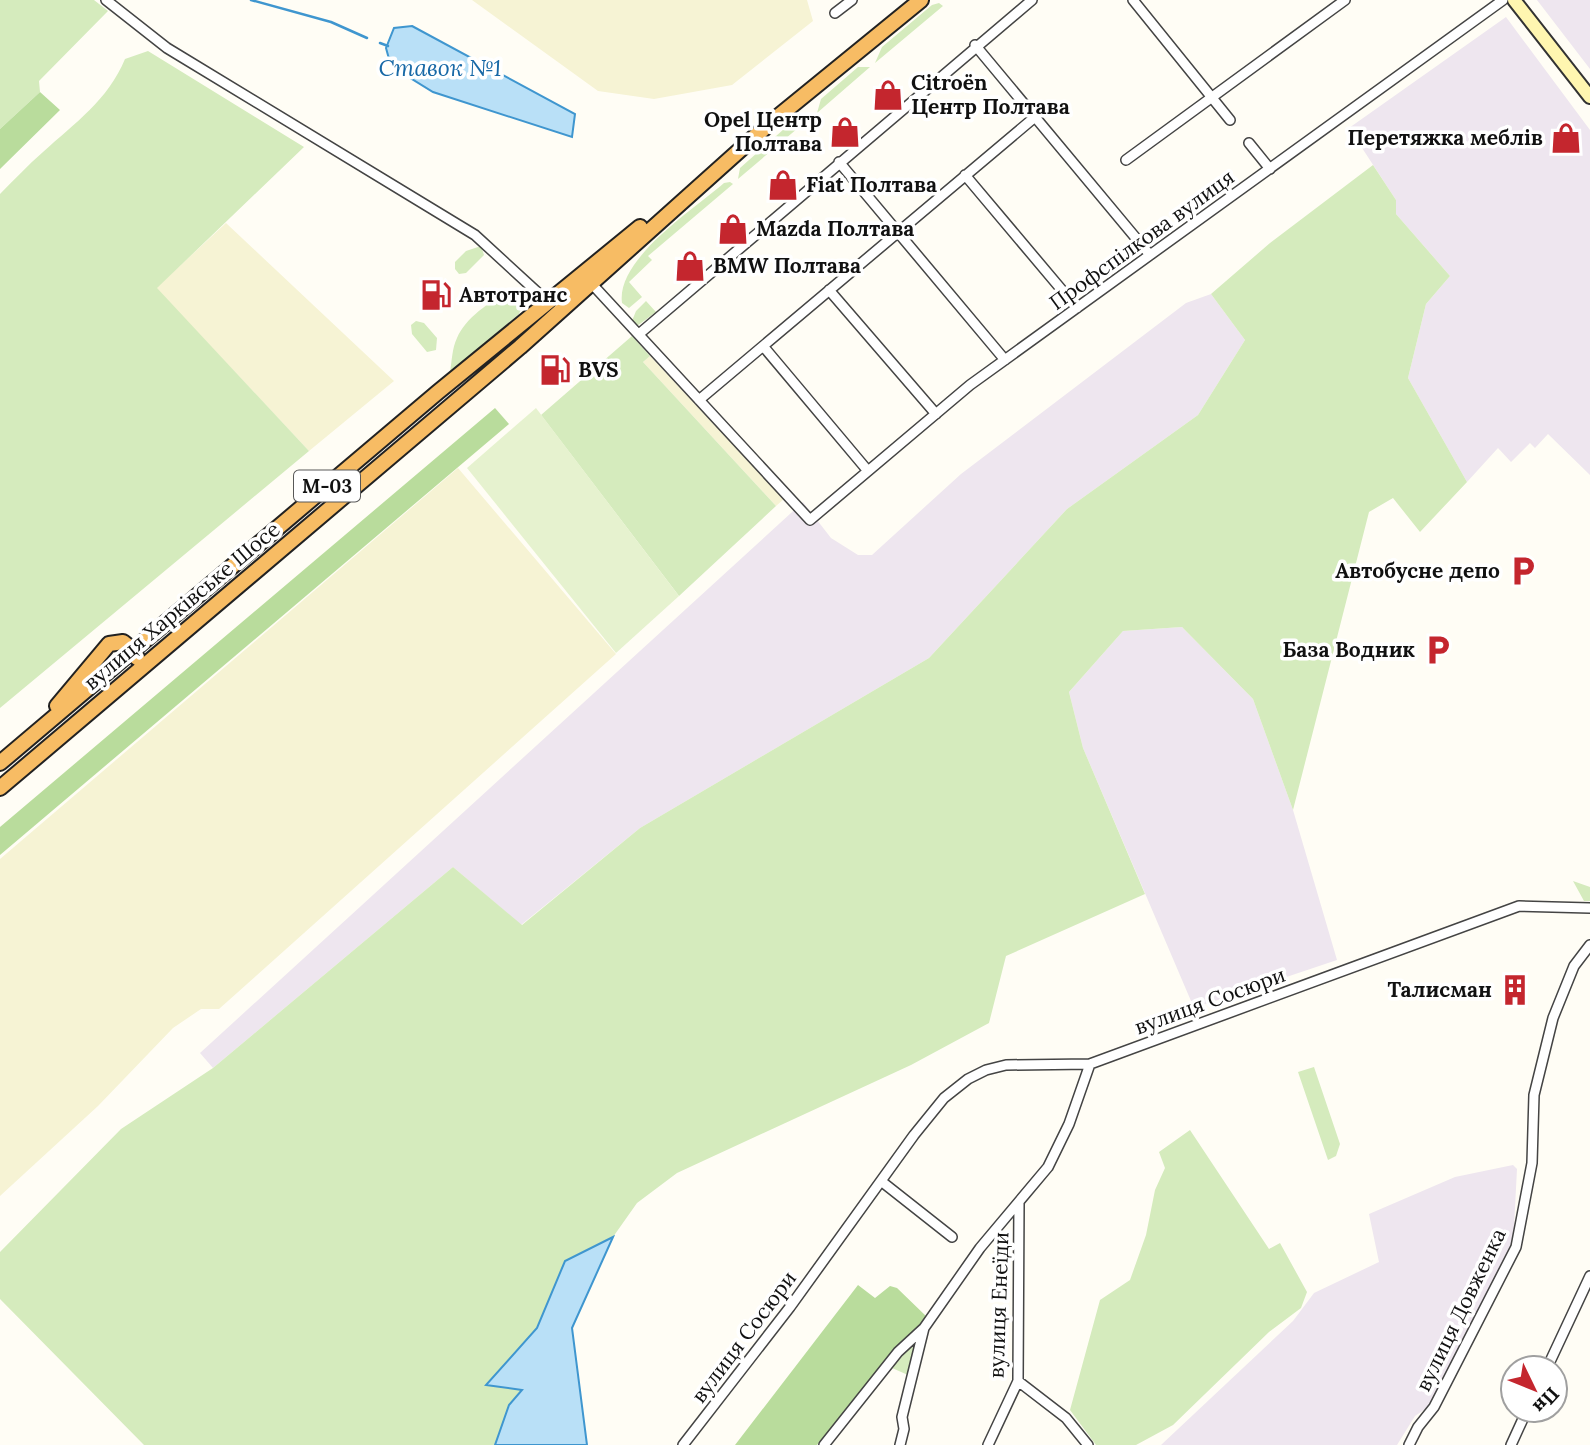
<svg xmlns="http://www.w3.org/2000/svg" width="1590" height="1445" font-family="Lora,serif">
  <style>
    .industrial { fill: #eee6ef }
    .farmland { fill: #f6f3d4 }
    .green { fill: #d5ebbd }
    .forest { fill: #b9dc9c }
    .pitch { fill: #e6f2cf }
    .water { fill: #b9e0f7; stroke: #3f96cf; stroke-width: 2 }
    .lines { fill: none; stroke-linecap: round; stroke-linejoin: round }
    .stream { stroke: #3f96cf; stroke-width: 2.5 }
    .minor-casing { stroke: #444; stroke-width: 12 }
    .secondary-casing { stroke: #333; stroke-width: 16 }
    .trunk-casing { stroke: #222; stroke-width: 18 }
    .minor { stroke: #fff; stroke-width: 9 }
    .secondary { stroke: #fff6b0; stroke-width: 12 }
    .trunk { stroke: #f7bc64; stroke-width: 14 }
    .labels { text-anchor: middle; stroke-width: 7; stroke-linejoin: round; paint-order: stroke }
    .shield { fill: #fff; stroke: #585858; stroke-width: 2 }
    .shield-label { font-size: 19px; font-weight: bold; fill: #111 }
    .poi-label { font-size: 21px; font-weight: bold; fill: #111; stroke: #fff; text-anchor: start }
    .street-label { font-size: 21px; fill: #111; stroke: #fff }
    .water-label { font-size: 23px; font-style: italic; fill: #1768a6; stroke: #fff }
  </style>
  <rect width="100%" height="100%" fill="#fffdf5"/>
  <!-- industrial -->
  <path class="industrial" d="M1537 0H1590V69Z
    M1506 17 1590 130V475L1548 434 1535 448 1530 443 1511 462 1498 448 1467 482 1408 378 1426 304 1450 276 1396 214V200L1349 128Z
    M1211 294 1245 340 1198 415 1067 509 929 658 640 828 521 925 453 867 213 1068 200 1053 803 502 831 538 858 555H872L961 474 1186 303Z
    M1182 627 1253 699 1293 810 1337 960 1194 1008 1083 748 1069 692 1123 631Z
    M1513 1165 1517 1169 1513 1246 1431 1405 1415 1416 1397 1445H1161L1293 1321 1314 1293 1379 1262 1369 1214 1455 1177Z"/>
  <!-- farmland -->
  <path class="farmland" d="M472 0H807L813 21 732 85 654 99 598 91Z
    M226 223 394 381 309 451 156 288Z
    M650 356 784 499 776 506 643 362Z
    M458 468 616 654 219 1009H201L173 1028 98 1106 0 1196V859Z"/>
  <!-- green -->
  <path class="green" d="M0 0H94L108 11 39 81 40 92 0 129Z
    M939 3 943 6 875 63 882 47 932 5Z
    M148 51 304 147 157 288 309 451 0 708V194C14 180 28 165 43 152 75 123 108 100 125 59Z
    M858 67H870L817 113 821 99Z
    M804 116 811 117 738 179 740 168 793 121Z
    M1373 165 1396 200V214L1450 276 1426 304 1408 378 1467 482 1420 532 1393 498 1369 512 1293 810 1253 699 1182 627 1123 631 1069 692 1083 748 1145 894 1006 956 989 1023 911 1065 677 1173 637 1203 613 1237 565 1261 537 1328 487 1384 522 1390 509 1405 495 1445H144L0 1299V1252L121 1129 213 1068 453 867 522 925 640 828 929 658 1067 509 1198 415 1245 340 1211 294 1270 243Z
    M730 182 733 184 648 256 652 260 629 282 642 297 629 308 622 303C616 259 693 210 724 183Z
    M481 246 484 255 466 273 459 274 455 269V262L466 251Z
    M518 288 527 293 519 314 450 372C452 361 452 348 457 338 466 316 497 296 518 288Z
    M646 301 656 312 637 326 632 321 636 311Z
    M416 321 424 323 437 338 436 350 427 352 412 334 411 325Z
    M632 336 650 356 643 362 776 506 679 596 541 415Z
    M1573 881 1590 887V901H1584Z
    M1314 1067 1340 1144 1336 1156 1328 1160 1298 1072Z
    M1190 1130 1269 1249 1280 1243 1307 1292 1301 1308 1269 1332 1173 1425 1136 1445H1096L1070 1410 1100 1300 1130 1280 1146 1235 1155 1190 1165 1168 1159 1152Z
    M919 1337 908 1375 892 1368Z"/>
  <!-- forest -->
  <path class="forest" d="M40 92 60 110 0 169V129Z
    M495 408 509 424 0 855V827Z
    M858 1285 875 1298 890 1286 897 1288 927 1317 920 1328 897 1347 817 1445H735Z"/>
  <!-- pitch -->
  <path class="pitch" d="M536 408 679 596 616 653 467 468Z"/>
  <!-- water -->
  <path class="water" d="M412 26 575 114 572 137 433 92 391 66 386 48 394 28Z
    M613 1237 572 1328 587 1445H495L509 1405 522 1390 486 1385 537 1328 565 1261Z"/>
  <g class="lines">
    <!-- stream -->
    <path class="stream" d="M251 0 331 22 367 38
      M380 43 388 46"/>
    <defs>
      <path id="minor" d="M106 0 167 48 475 235 548 302
        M1133 0 1230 120
        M835 13 852 0
        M975 45 1150 255
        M1249 143 1270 169
        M1126 160 1345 0
        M839 162 1005 360
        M965 175 1077 308
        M591 283 810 520 970 385 1503 0
        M829 290 936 414
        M639 334 1032 0
        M763 346 868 471
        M699 400 1035 117
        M881 1181 952 1237
        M1547 1368 1590 1276
        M1018 1381 1066 1418 1088 1445
        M683 1445 790 1307 914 1135 944 1098 968 1079 986 1070 1006 1065 1090 1064 1519 906 1590 908
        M824 1445 898 1352 924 1328
        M900 1445 904 1429 902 1417 924 1328 980 1248 1048 1167 1069 1124 1090 1064
        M988 1445 1018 1381 1019 1202
        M1409 1445 1418 1427 1434 1407 1516 1247 1532 1163 1534 1095 1553 1018 1574 966 1590 945
        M1511 1445 1527 1410"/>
      <path id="secondary" d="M1514 0 1590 97"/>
      <path id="trunk" d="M57 706 109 644 123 642 133 650 137 658
        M0 763 438 392 640 227
        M0 788 520 347 769 124 921 0"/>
    </defs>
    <!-- minor casing -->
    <use href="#minor" class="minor-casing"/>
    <!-- secondary casing -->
    <use href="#secondary" class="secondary-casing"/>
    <!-- trunk casing -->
    <use href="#trunk" class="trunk-casing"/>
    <!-- minor -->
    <use href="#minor" class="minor"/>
    <!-- secondary -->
    <use href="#secondary" class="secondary"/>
    <!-- trunk -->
    <use href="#trunk" class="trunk"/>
  </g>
  <!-- icons -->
  <defs>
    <symbol id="shop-bare" viewBox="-9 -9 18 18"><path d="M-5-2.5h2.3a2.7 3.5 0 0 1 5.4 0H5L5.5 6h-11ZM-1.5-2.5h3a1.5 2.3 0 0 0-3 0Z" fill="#c4262e" stroke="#fff" stroke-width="2.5" paint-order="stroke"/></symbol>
    <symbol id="fuel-bare" viewBox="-9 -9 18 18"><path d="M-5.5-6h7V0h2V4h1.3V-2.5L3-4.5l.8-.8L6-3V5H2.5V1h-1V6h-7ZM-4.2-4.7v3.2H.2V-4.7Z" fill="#c4262e" stroke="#fff" stroke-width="2.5" paint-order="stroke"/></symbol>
    <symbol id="parking-bare" viewBox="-9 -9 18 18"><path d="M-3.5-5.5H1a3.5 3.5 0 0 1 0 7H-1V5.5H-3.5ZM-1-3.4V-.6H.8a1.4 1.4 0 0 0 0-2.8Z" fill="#c4262e" stroke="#fff" stroke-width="2.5" paint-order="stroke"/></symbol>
    <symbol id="building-bare" viewBox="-9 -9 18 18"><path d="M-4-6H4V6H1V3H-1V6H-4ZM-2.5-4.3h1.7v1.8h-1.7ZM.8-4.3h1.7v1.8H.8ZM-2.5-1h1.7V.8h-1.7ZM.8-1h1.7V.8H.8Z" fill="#c4262e" stroke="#fff" stroke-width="2.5" paint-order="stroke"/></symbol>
  </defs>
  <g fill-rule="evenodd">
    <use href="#shop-bare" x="866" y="73" width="44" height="44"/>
    <use href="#shop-bare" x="823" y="110" width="44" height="44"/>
    <use href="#shop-bare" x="1544" y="116" width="44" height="44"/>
    <use href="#shop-bare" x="761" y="163" width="44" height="44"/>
    <use href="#shop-bare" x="711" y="207" width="44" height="44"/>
    <use href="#shop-bare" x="668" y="244" width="44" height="44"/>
    <use href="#fuel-bare" x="414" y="273" width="44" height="44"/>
    <use href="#fuel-bare" x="533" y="348" width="44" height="44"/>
    <use href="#parking-bare" x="1501" y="549" width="44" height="44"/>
    <use href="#parking-bare" x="1416" y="628" width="44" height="44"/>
    <use href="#building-bare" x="1493" y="968" width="44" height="44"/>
  </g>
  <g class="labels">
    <!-- shield labels -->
    <rect class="shield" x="294" y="470.5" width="66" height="31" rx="5"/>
    <g class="shield-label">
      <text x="327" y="493">М-03</text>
    </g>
    <!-- poi labels -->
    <g class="poi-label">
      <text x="911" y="90">Citroën<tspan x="911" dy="24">Центр Полтава</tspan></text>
      <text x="822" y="127" text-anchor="end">Opel Центр<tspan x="822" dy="24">Полтава</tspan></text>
      <text x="1543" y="145" text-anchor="end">Перетяжка меблів</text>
      <text x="806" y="192">Fiat Полтава</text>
      <text x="756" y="236">Mazda Полтава</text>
      <text x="713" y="273">BMW Полтава</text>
      <text x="459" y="302">Автотранс</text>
      <text x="578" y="377">BVS</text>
      <text x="1500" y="578" text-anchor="end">Автобусне депо</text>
      <text x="1415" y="657" text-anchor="end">База Водник</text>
      <text x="1492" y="997" text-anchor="end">Талисман</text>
    </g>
    <!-- street labels -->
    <g class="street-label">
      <text transform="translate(1142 240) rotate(-36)" y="7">Профспілкова вулиця</text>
      <text transform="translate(182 606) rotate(-40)" y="7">вулиця Харківське Шосе</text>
      <text transform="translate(1210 1001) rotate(-20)" y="7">вулиця Сосюри</text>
      <text transform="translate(999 1305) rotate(-88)" y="7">вулиця Енеїди</text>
      <text transform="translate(1461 1310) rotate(-64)" y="7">вулиця Довженка</text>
      <text transform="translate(744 1337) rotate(-53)" y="7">вулиця Сосюри</text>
    </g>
    <!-- water labels -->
    <g class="water-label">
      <text x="440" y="76">Ставок №1</text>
    </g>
  </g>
  <!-- north arrow -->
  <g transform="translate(1534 1389) rotate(133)"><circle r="33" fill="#ffffff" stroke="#a0a0a0" stroke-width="2"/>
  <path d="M0-5L12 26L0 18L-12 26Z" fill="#c4262e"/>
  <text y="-10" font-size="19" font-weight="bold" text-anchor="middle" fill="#111111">Пн</text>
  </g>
</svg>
